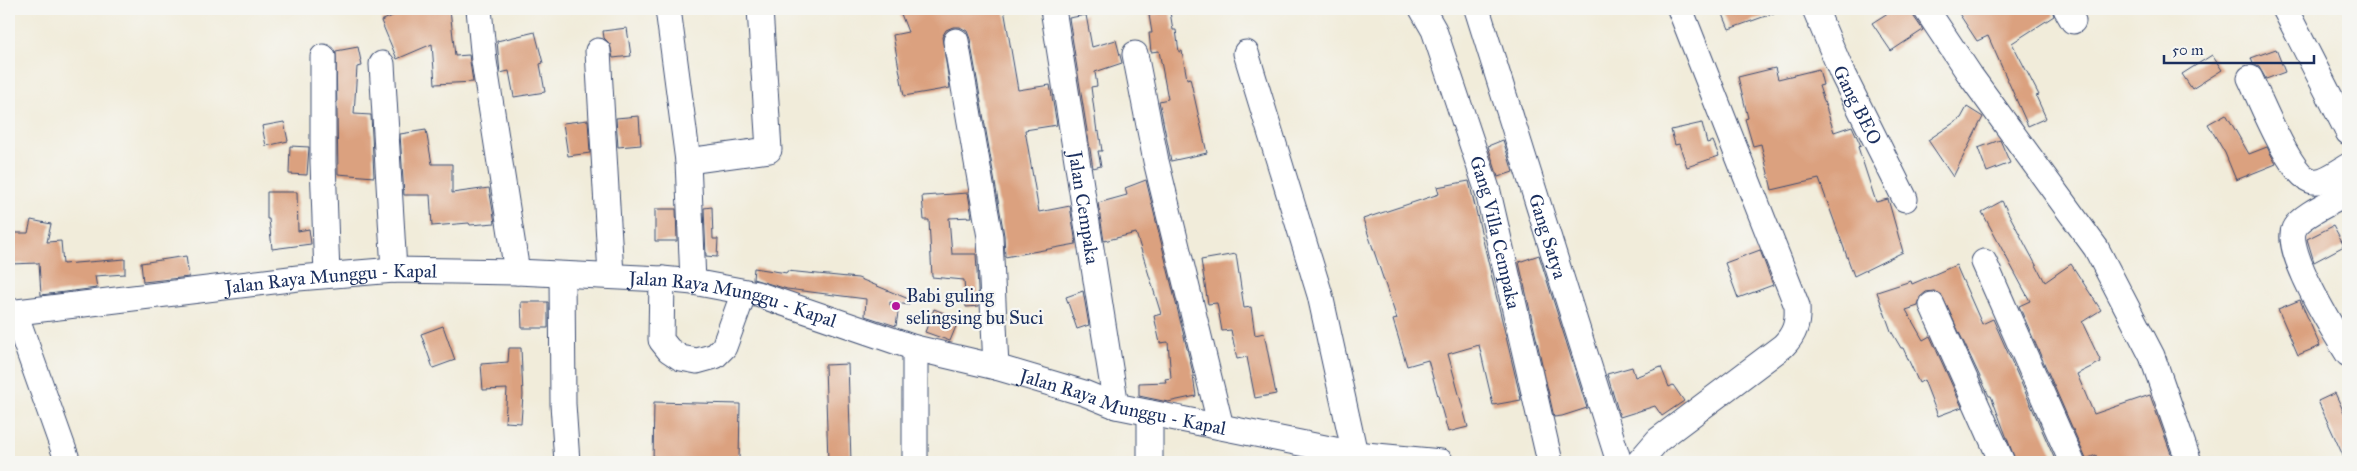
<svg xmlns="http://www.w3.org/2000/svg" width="2357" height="471" font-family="'IM FELL Great Primer',serif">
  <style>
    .building { fill: #dba17f }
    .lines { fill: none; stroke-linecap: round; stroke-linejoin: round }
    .minor-casing { stroke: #3b4b71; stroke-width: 27 }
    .minor { stroke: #fff; stroke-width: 25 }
    .poi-dot { fill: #b5179e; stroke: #f6f6f2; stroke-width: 2 }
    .labels { text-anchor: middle; stroke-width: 4.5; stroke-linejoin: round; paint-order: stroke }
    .street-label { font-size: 19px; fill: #1b2f5e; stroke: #f6f6f2 }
    .poi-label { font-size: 19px; fill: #1b2f5e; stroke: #f6f6f2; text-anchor: start }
  </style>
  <rect width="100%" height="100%" fill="#f6f6f2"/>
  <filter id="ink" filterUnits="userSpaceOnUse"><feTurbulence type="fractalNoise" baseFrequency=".02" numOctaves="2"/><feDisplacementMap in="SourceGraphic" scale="10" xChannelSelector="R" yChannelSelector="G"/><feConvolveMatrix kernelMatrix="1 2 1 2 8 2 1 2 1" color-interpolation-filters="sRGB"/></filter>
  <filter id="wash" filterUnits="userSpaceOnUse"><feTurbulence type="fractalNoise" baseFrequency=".0096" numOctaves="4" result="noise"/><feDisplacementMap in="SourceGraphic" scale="20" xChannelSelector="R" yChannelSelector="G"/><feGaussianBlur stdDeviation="1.12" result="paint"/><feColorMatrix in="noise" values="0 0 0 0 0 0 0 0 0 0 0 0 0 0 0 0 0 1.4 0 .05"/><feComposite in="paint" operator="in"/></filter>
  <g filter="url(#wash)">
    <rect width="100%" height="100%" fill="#f1ecda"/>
    <g id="blocks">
      <!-- building -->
      <path class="building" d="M408 9H450L455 56 469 55 473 82 435 84 432 44 397 59 381 21Z
        M918 9H1004L1018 90 1050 85 1057 125 1025 130 1039 212 1070 206 1076 244 1005 257 1004 235 970 39 967 31 960 27H953L946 30 942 37 950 88 904 96 893 35 908 32 901 14Z
        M1721 9H1779L1780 11 1729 29Z
        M1894 9H1912L1914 17 1923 30 1891 51 1872 23Z
        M1956 9H2052L2054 16 2012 43 2039 95 2036 96 2046 118 2028 126 1988 36 1977 41Z
        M1170 12 1173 30H1176L1179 52 1182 51 1187 79 1190 78 1207 153 1171 161 1159 101 1168 99 1159 51 1151 52 1149 33H1152L1149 15Z
        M1086 15 1092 47 1116 40 1122 63 1095 72 1097 86 1091 87 1097 132 1099 131 1102 151H1098L1101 166 1093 168 1069 18Z
        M627 28 631 56 613 58 610 44 604 38 603 31Z
        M535 32 543 63 540 64 545 92 514 97 509 71 500 73 497 41Z
        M358 47 362 66 357 67 354 114 371 115 374 177 338 174 336 51Z
        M2276 49 2285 72 2266 79 2259 67 2253 64 2251 58Z
        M2212 55 2222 70 2192 89 2182 74Z
        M1775 68 1778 79 1819 69 1823 85 1819 86 1834 132 1852 126 1861 146 1858 147 1876 202 1888 199 1903 252 1854 276 1819 179 1772 190 1761 144 1753 146 1745 119 1748 118 1738 77Z
        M1967 107 1983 117 1953 177 1928 140 1961 118Z
        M2226 114 2249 154 2267 147 2276 164 2236 180 2225 153 2208 124Z
        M639 116 641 145 618 147 616 118Z
        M588 120 590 153 568 156 563 123Z
        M284 122 288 141 266 146 262 126Z
        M1702 123 1707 143 1713 141 1719 156 1687 167 1679 144 1675 145 1671 130Z
        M426 130 432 164H452V193L489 188 495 223 470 225 469 223 432 226 430 195H404L400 134Z
        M1503 140 1513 172 1498 177 1488 146Z
        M2000 140 2010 163 1987 172 1978 148Z
        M290 146 309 147 307 175 289 174Z
        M1146 180 1192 369 1196 396 1168 402 1139 396V383L1166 382 1165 379 1171 378 1168 342 1160 343 1154 316 1161 314 1136 233 1104 241 1098 203 1127 195 1125 188Z
        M1469 181 1521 400 1493 405 1479 345 1448 354 1468 427 1448 432 1428 360 1407 366 1393 320 1397 319 1363 219 1439 194 1437 187Z
        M267 192H297L298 231 309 229 311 244 272 249 269 219H267Z
        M968 193 972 217 949 218 952 254H976L979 306 966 307 964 280 932 277 929 220H924L922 196Z
        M2002 201 2045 282 2071 264 2101 310 2082 322 2101 362 2077 374 2094 414 2150 395 2174 462H2099L2096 455 2086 459 2019 306 2030 301 1982 212Z
        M712 207 713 239H718L717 257 706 256 704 208Z
        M655 209H676L677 241H655Z
        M31 220 51 224 47 242 61 241 63 264 125 259V274L95 276 97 288 41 295 39 263 9 264V233H28Z
        M2333 226 2344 246 2314 262 2307 239Z
        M1760 250 1773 285 1738 298 1725 263Z
        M1236 254 1244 308 1251 307 1255 335 1264 333 1276 394 1255 398 1247 357 1237 359 1231 330 1222 331 1217 303 1208 304 1201 260Z
        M1539 255 1587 408 1562 416 1554 417 1519 262Z
        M186 256 189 277 143 282 141 263Z
        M1956 265 1982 324 1993 319 2056 462H2016L1991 396H1989L1941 294 1934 291 1926 292 1920 297 1918 306 1906 310 1923 340 1930 336 1962 407 1938 416 1924 380 1919 383 1903 348H1901L1891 331 1877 292 1911 281 1912 284Z
        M754 268 787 273V271L858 278 911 300 909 305 890 302V305L899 306 896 326 865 316 866 299 787 289 753 279Z
        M1083 291 1089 325 1077 329 1066 297Z
        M2300 300 2320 346 2298 355 2278 309Z
        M521 302H548V328H522Z
        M934 309 959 319 950 341 925 332Z
        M443 326 455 360 433 368 421 334Z
        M509 348H521L523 395 521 423 505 422 507 389 483 390 481 364 508 362Z
        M848 364 851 462H828L825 365Z
        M1632 367 1635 377 1661 367 1669 387 1673 385 1684 401 1662 416 1655 406 1620 417 1607 374Z
        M2335 393 2348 421V462H2346L2318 401Z
        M654 402 740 404 739 462H653Z"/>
    </g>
  </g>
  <g filter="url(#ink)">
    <use href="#blocks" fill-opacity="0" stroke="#3b4b71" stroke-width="1"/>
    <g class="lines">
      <defs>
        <g id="minor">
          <path d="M479 9 484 61 517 272"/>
          <path d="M668 9 688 161 693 282"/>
          <path id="s1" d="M1053 9 1116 406"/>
          <path id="s2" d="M1422 9 1434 30 1488 192 1550 462"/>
          <path id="s3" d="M1477 9 1619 462"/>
          <path id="s4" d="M1815 9 1843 75 1905 199"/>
          <path d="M1926 9 1970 75 2096 248 2152 356 2189 462"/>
          <path d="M2066 9 2073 21"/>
          <path d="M2285 9 2348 132"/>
          <path d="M956 41 990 237 996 367"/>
          <path d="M598 51 611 275"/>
          <path d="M1246 53 1320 295 1355 454"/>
          <path d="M1135 54 1156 161 1221 427"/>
          <path d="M323 57V162L327 275"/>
          <path d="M382 64 394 270"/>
          <path d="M2250 78C2260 99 2291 178 2313 181 2324 183 2339 171 2348 166"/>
          <path d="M688 161 769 150 760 9"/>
          <path d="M2348 193C2335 201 2300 215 2294 229 2284 252 2335 333 2348 354"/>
          <path d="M1984 262 2072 462"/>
          <path d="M562 275 563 404 567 462"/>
          <path d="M662 279 661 340 669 350 681 358 697 361 715 356 724 347 744 292"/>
          <path d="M1932 305 2002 462"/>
          <path id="s5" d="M9 313 298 278 394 270 517 272 662 279 693 282 757 294 915 348 996 367 1084 393 1116 406 1355 454 1441 462"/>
          <path d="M15 313 68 462"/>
          <path d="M1150 413V462"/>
          <path d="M915 462V348"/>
          <path d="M1639 462 1658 440 1783 346C1795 334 1798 324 1797 306L1680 9"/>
        </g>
      </defs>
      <!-- minor casing -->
      <use href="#minor" class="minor-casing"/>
      <!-- minor -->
      <use href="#minor" class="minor"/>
    </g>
  </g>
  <!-- markers -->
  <circle class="poi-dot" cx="896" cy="306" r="5"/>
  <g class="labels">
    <!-- street labels -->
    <g class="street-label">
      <text dy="7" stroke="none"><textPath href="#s4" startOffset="105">Gang BEO</textPath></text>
      <text dy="7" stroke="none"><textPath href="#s1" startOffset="201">Jalan Cempaka</textPath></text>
      <text dy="7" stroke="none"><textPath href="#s2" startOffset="236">Gang Villa Cempaka</textPath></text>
      <text dy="7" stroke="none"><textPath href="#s3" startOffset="238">Gang Satya</textPath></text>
      <text dy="7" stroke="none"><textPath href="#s5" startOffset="324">Jalan Raya Munggu - Kapal</textPath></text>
      <text dy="7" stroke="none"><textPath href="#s5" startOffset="729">Jalan Raya Munggu - Kapal</textPath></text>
      <text dy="7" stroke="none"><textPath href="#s5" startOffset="1134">Jalan Raya Munggu - Kapal</textPath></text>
    </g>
    <!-- poi labels -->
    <g class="poi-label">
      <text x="906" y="302">Babi guling<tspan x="906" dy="22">selingsing bu Suci</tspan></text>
    </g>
  </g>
  <!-- margin -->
  <rect width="2357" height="471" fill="none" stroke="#f6f6f2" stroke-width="30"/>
  <!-- scale -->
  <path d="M2164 55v8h150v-8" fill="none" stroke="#1b2f5e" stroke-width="2.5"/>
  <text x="2172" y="55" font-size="15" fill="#1b2f5e" stroke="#f6f6f2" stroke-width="4" paint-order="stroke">50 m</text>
</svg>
